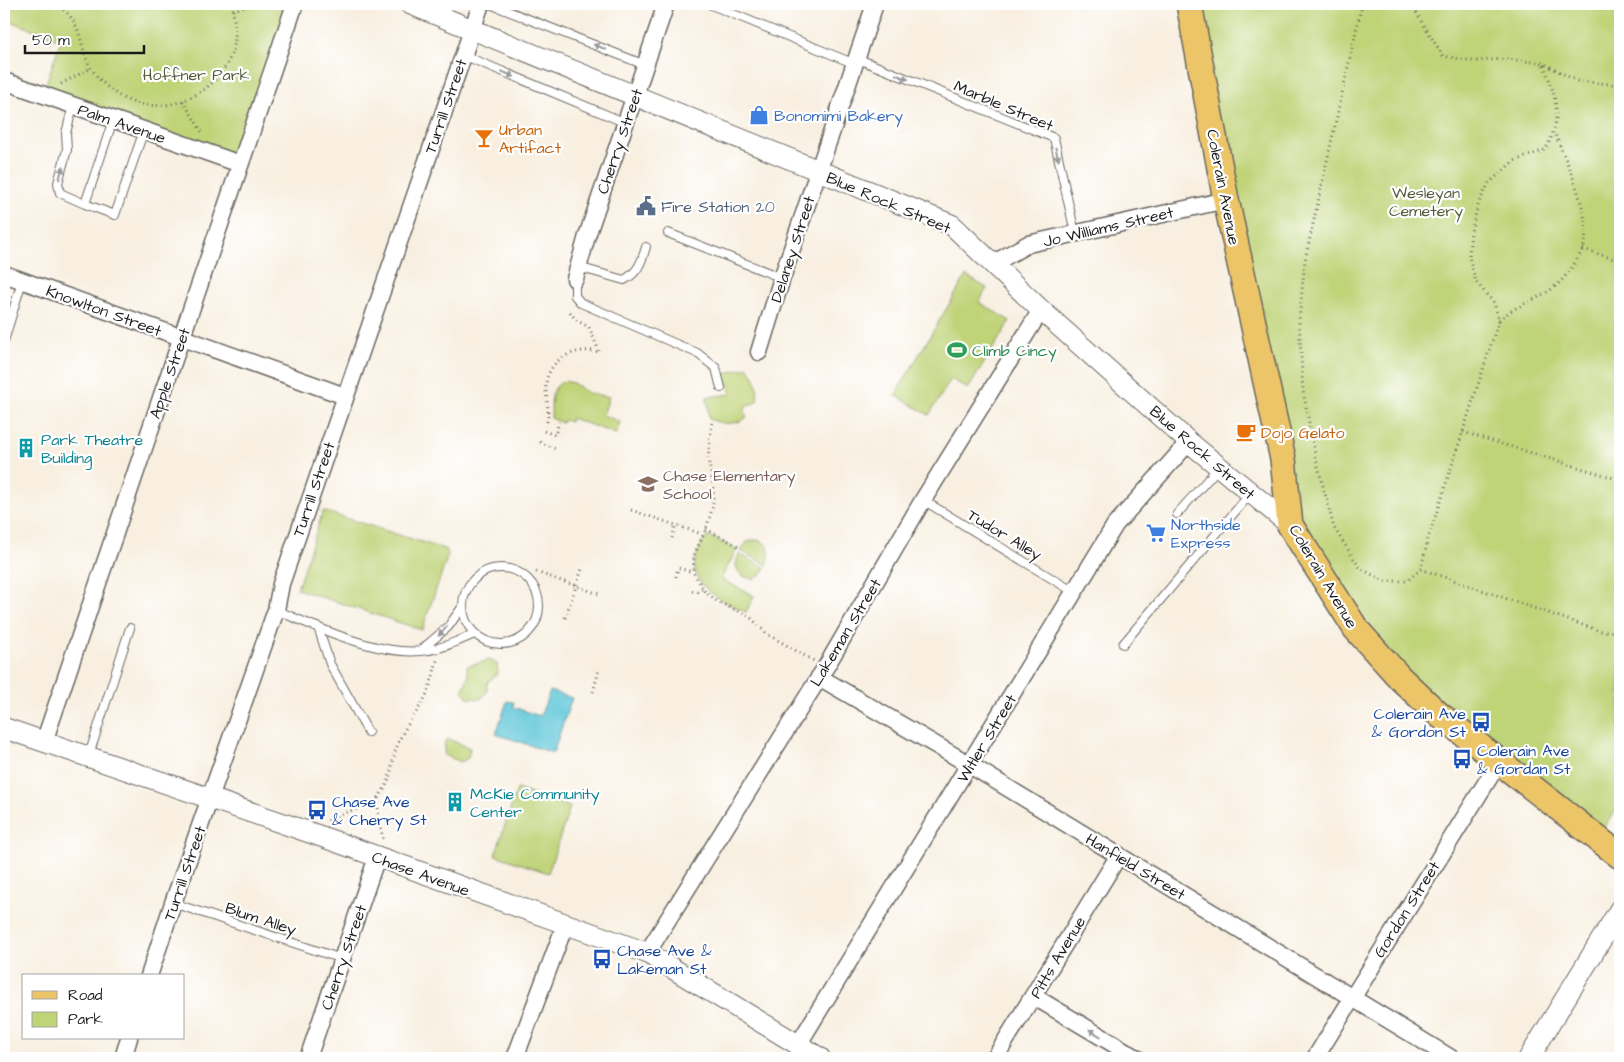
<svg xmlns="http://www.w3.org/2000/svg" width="1624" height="1062" font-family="'Architects Daughter',sans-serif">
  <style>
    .green { fill: #bfd377; stroke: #6e784a }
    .water { fill: #5dc6d8; stroke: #3c717a }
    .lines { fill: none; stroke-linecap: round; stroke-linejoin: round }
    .service-casing { stroke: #696661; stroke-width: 10 }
    .minor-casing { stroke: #696661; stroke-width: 19 }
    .tertiary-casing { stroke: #696661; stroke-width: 22 }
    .primary-casing { stroke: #696661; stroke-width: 28 }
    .path { stroke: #696661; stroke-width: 3; stroke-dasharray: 1 4; stroke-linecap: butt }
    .service { stroke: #fff; stroke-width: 8 }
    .minor { stroke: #fff; stroke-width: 16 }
    .tertiary { stroke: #fff; stroke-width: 20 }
    .primary { stroke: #edc569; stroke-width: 25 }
    .oneway { fill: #999 }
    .labels { text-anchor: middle; stroke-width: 4.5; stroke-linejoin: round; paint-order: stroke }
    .park-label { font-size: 16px; fill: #555c3c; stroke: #fff }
    .street-label { font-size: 16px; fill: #1c1c1c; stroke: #fff }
    .shop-label { font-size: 16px; fill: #366cbe; stroke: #fff; text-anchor: start }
    .food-label { font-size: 16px; fill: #c56008; stroke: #fff; text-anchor: start }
    .service-label { font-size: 16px; fill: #4e5e75; stroke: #fff; text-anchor: start }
    .leisure-label { font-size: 16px; fill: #27864d; stroke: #fff; text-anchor: start }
    .culture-label { font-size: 16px; fill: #0d838f; stroke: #fff; text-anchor: start }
    .education-label { font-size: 16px; fill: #785e54; stroke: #fff; text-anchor: start }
    .transit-label { font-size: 16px; fill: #164399; stroke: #fff; text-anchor: start }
  </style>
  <rect width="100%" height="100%" fill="#fff"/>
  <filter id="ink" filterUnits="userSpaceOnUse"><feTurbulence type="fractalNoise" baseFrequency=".02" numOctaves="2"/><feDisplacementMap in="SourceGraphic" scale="10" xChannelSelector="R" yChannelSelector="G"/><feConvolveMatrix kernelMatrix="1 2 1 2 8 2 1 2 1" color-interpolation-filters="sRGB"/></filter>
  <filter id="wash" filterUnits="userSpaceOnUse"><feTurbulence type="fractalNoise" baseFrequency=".0096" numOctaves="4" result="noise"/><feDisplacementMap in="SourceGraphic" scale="20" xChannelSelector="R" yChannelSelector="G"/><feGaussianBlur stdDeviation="1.12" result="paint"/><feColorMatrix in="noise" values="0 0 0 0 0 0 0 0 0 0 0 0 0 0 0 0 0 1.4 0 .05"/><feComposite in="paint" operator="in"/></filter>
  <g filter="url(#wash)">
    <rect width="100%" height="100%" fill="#f8efe0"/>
    <!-- green -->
    <path class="green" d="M4 4H295L240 164 42 95 61 40 4 19Z
      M1188 4H1620V805L1596 838 1437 713 1290 525Z
      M966 276 987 288 979 302 1010 321 968 389 951 379 929 415 895 395Z
      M748 367C757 379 759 388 757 402L745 406 746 418C734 426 722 424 709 419L707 397 731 394 724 374Z
      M565 381 573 383 588 393 609 397 603 415 620 422 616 434 571 418 570 422 564 420 562 423 551 418C552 402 548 388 565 381Z
      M323 511 447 550 448 555 422 630 297 589Z
      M709 536 737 549 721 579 754 596 746 612C724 602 682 584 698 552 701 546 703 539 709 536Z
      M753 540C769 540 772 551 767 565L741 551 747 542Z
      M739 554 766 568 761 574 754 579C744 578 736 574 736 563Z
      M490 660 497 664 498 673 487 683V692L481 699 468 698 463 690 468 677 467 666Z
      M448 739 470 748 468 758 461 762 444 755 445 741Z
      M517 789 570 807 548 873 495 855Z"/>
    <!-- water -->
    <path class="water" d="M550 691 572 698 553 753 496 734 507 701 514 702 513 707 540 716Z"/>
  </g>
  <g filter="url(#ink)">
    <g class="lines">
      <defs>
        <path id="service" d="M490 4 645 65
          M709 4 855 64
          M463 55 626 123
          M856 58 1054 138 1075 233
          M73 106 66 133 67 150 58 183 60 193 85 204
          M113 120 85 204 115 215 144 130
          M668 233 782 278
          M578 267 624 280C638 273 642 261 646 247
          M575 279V296L581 303 697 353 716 368 721 388
          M4 341 22 281
          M923 500 1074 592
          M1177 514 1219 467
          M463 606a38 38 0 1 1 76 0a38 38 0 1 1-76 0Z
          M276 610C315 627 378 655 420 651 440 650 457 641 475 634
          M318 627 330 664 368 732
          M1123 644 1250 494
          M421 650 448 627 463 606
          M89 755 130 628
          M173 903 342 959"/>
        <path id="minor" d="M4 81 240 164
          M994 263 1028 244 1226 200
          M4 274 345 396
          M575 279 587 236 666 4
          M759 352 782 278 875 4
          M819 677 970 765 1451 1058
          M44 742 295 4
          M647 953 827 665 923 500 1041 310
          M149 976 173 903 276 610 281 584 481 4
          M1033 996 1137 1058
          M798 1045 1115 525 1189 442
          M123 1058 129 1038
          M308 1058 377 857
          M515 1058 565 925
          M995 1058 1119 855
          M1315 1058 1499 762"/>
        <path id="tertiary" d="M410 4 952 225 1041 310 1189 442 1290 525
          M4 728 317 835 647 953 820 1058
          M1529 1058 1620 909"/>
        <path id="primary" d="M1189 4 1226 200 1283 459 1290 525 1356 629 1400 678 1437 713 1620 856"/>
      </defs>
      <!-- service casing -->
      <use href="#service" class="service-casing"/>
      <!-- minor casing -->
      <use href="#minor" class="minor-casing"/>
      <!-- tertiary casing -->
      <use href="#tertiary" class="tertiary-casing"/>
      <!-- primary casing -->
      <use href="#primary" class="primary-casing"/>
      <!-- path -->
      <path class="path" d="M55 4C79 18 78 33 86 58 91 72 103 84 115 93 155 122 216 98 232 53 238 37 234 20 232 4
        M1362 4 1305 260 1299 321 1303 391 1316 459 1334 528 1360 568 1384 581H1407L1421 569 1428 539 1499 320 1494 303 1476 282 1469 256 1471 231 1479 202 1489 183 1514 161 1545 150C1564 117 1556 97 1543 63
        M1411 4 1443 56 1473 61 1507 59 1543 63 1577 81 1620 85
        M233 10 257 4
        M61 84 91 68
        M183 101 204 135
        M1583 249 1620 261
        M570 312 576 320 589 327 599 351
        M1499 320C1517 303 1542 300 1560 282 1568 274 1577 260 1582 251 1596 222 1566 161 1555 134
        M547 422C550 409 545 397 546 384 549 357 577 347 599 352
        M712 423 708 458 713 485V506L706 529 694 555 693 572 705 592 718 602 749 616 767 634 814 661
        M544 431 555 435 559 422
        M1463 432 1620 480
        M540 442 556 449
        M631 510 702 534
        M706 529 738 546
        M672 538 676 524
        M1421 569 1600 631 1620 632
        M536 572 602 595
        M676 577 678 568 693 572
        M692 591 696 592 703 589
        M565 618 582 569
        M593 692 599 670
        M378 798V811L383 840
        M328 821C343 809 366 811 379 796 392 782 391 763 397 746 403 729 415 715 424 700 430 688 434 673 437 660"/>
      <!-- service -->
      <use href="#service" class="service"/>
      <!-- minor -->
      <use href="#minor" class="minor"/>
      <!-- tertiary -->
      <use href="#tertiary" class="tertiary"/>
      <!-- primary -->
      <use href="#primary" class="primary"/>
    </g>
    <!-- one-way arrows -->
    <defs><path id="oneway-solid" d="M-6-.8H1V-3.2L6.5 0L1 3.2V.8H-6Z" transform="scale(1.25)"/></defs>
    <g class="oneway">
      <use href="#oneway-solid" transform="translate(600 47) rotate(-158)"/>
      <use href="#oneway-solid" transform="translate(508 74) rotate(23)"/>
      <use href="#oneway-solid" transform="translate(902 77) rotate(22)"/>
      <use href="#oneway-solid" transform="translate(1057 154) rotate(77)"/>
      <use href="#oneway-solid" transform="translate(61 173) rotate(-74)"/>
      <use href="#oneway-solid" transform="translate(443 631) rotate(132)"/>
      <use href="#oneway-solid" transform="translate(1095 1033) rotate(-149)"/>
    </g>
  </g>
  <!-- icons -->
  <defs>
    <symbol id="shop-bare" viewBox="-9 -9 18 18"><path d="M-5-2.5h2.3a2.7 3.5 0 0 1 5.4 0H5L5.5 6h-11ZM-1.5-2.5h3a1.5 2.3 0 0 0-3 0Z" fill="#3f7fe0" stroke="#fff" stroke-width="2.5" paint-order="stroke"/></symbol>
    <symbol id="bar-bare" viewBox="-9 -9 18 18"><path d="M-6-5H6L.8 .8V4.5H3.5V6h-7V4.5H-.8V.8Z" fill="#e8710a" stroke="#fff" stroke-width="2.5" paint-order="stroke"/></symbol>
    <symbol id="civic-bare" viewBox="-9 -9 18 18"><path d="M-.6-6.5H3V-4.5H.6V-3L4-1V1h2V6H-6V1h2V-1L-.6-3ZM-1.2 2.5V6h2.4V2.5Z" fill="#5c6f8a" stroke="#fff" stroke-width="2.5" paint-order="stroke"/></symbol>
    <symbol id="stadium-bare" viewBox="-9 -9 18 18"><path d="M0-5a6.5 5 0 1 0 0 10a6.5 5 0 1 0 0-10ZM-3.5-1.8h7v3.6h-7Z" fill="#2e9e5b" stroke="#fff" stroke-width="2.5" paint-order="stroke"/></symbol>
    <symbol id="cafe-bare" viewBox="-9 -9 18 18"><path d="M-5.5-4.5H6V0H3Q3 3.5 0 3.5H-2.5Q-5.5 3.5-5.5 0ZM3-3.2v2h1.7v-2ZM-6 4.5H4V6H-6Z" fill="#e8710a" stroke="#fff" stroke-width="2.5" paint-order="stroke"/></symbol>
    <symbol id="building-bare" viewBox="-9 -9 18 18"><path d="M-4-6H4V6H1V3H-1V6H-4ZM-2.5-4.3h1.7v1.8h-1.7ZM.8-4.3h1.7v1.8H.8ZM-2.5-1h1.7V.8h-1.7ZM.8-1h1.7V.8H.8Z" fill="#0f9aa8" stroke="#fff" stroke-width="2.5" paint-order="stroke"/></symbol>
    <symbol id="school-bare" viewBox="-9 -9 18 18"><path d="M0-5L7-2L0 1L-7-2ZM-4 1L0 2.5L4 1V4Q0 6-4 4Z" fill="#8d6e63" stroke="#fff" stroke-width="2.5" paint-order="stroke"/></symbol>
    <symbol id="supermarket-bare" viewBox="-9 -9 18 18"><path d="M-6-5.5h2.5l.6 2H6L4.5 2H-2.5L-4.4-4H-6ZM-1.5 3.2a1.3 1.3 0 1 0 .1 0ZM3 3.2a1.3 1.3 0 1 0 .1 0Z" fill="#3f7fe0" stroke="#fff" stroke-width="2.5" paint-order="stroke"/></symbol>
    <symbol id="bus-bare" viewBox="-9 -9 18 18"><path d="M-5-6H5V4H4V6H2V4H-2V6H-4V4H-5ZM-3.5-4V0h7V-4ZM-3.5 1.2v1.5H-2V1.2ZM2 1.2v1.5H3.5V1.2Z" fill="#1a4fb4" stroke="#fff" stroke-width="2.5" paint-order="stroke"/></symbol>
  </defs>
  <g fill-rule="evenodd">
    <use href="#shop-bare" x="745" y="101" width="28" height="28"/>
    <use href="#bar-bare" x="470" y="124" width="28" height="28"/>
    <use href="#civic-bare" x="632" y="192" width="28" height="28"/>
    <use href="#stadium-bare" x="943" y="336" width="28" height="28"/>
    <use href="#cafe-bare" x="1232" y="418" width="28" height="28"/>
    <use href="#building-bare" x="12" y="434" width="28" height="28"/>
    <use href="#school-bare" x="634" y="470" width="28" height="28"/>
    <use href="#supermarket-bare" x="1142" y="519" width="28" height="28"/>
    <use href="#bus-bare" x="1467" y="708" width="28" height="28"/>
    <use href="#bus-bare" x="1448" y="745" width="28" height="28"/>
    <use href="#building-bare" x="441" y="788" width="28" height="28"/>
    <use href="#bus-bare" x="303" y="796" width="28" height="28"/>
    <use href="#bus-bare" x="588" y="945" width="28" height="28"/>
  </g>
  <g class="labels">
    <!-- park labels -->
    <g class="park-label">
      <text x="196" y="80">Hoffner Park</text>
      <text x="1426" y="198">Wesleyan<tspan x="1426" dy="18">Cemetery</tspan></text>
    </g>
    <!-- street labels -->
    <g class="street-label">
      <text transform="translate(1004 105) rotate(23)" y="6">Marble Street</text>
      <text transform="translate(445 106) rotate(-71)" y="6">Turrill Street</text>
      <text transform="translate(122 123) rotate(19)" y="6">Palm Avenue</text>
      <text transform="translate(619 141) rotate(-71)" y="6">Cherry Street</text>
      <text transform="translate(1224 187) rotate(79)" y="6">Colerain Avenue</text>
      <text transform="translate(889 202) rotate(23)" y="6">Blue Rock Street</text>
      <text transform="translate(1108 226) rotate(-13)" y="6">Jo Williams Street</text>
      <text transform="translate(792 249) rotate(-72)" y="6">Delaney Street</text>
      <text transform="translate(104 310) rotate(20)" y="6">Knowlton Street</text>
      <text transform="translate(169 373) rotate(-71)" y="6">Apple Street</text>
      <text transform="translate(1203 452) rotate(41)" y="6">Blue Rock Street</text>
      <text transform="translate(313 489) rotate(-71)" y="6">Turrill Street</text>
      <text transform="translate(1005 534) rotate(31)" y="6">Tudor Alley</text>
      <text transform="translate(1324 576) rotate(59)" y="6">Colerain Avenue</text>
      <text transform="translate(845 632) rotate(-59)" y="6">Lakeman Street</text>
      <text transform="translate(986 738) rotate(-59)" y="6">Witler Street</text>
      <text transform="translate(1136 866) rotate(31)" y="6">Hanfield Street</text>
      <text transform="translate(184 873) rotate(-71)" y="6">Turrill Street</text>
      <text transform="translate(421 873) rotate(20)" y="6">Chase Avenue</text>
      <text transform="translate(1406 909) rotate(-58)" y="6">Gordon Street</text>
      <text transform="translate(261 918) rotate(18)" y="6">Blum Alley</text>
      <text transform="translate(343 957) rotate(-71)" y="6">Cherry Street</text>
      <text transform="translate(1057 957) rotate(-59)" y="6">Pitts Avenue</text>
    </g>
    <!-- shop labels -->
    <g class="shop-label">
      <text x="774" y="121">Bonomimi Bakery</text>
      <text x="1171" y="530">Northside<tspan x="1171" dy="18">Express</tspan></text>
    </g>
    <!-- food labels -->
    <g class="food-label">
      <text x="499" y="135">Urban<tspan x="499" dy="18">Artifact</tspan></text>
      <text x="1261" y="438">Dojo Gelato</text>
    </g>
    <!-- service labels -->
    <g class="service-label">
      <text x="661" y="212">Fire Station 20</text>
    </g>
    <!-- leisure labels -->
    <g class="leisure-label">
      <text x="972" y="356">Climb Cincy</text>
    </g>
    <!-- culture labels -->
    <g class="culture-label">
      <text x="41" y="445">Park Theatre<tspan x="41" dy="18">Building</tspan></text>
      <text x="470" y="799">McKie Community<tspan x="470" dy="18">Center</tspan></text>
    </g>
    <!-- education labels -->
    <g class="education-label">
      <text x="663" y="481">Chase Elementary<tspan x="663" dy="18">School</tspan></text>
    </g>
    <!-- transit labels -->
    <g class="transit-label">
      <text x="1466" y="719" text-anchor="end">Colerain Ave<tspan x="1466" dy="18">&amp; Gordon St</tspan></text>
      <text x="1477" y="756">Colerain Ave<tspan x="1477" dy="18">&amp; Gordan St</tspan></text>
      <text x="332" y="807">Chase Ave<tspan x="332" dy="18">&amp; Cherry St</tspan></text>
      <text x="617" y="956">Chase Ave &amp;<tspan x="617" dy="18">Lakeman St</tspan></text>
    </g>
  </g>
  <!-- margin -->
  <rect width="1624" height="1062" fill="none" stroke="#fff" stroke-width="20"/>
  <!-- legend -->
  <rect x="22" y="974" width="162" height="65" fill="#ffffff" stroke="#a4a4a4"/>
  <rect x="32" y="991" width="25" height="8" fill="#edc569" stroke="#a4a4a4"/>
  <text x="68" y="1000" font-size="15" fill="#1c1c1c">Road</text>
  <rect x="32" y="1012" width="25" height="15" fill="#bfd377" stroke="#a4a4a4"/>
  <text x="68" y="1024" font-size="15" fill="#1c1c1c">Park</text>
  <!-- scale -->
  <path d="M25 45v8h119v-8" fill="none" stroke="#1c1c1c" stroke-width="2.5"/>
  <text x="32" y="45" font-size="15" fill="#1c1c1c" stroke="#ffffff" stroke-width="4" paint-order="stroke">50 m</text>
</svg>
